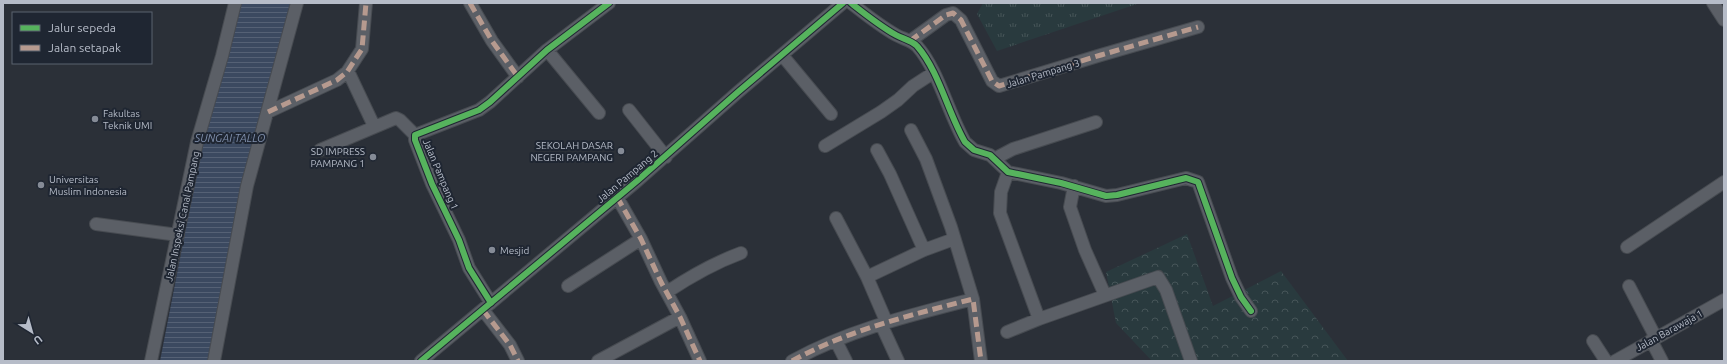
<svg xmlns="http://www.w3.org/2000/svg" width="1727" height="364" font-family="Ubuntu,sans-serif">
  <style>
    .grass { fill: url(#grass-tufts) }
    .forest { fill: url(#forest-crowns) }
    .water { fill: url(#water-rules) }
    .lines { fill: none; stroke-linecap: round; stroke-linejoin: round }
    .minor-casing { stroke: #474b51; stroke-width: 14 }
    .minor { stroke: #5b5f66; stroke-width: 12 }
    .quiet { stroke: #b69a8f; stroke-width: 5; stroke-dasharray: 10 5; stroke-linecap: butt }
    .cycleway-casing { stroke: #1f2632; stroke-width: 8 }
    .cycleway { stroke: #56b35d; stroke-width: 6 }
    .poi-dot { fill: #858b96; stroke: #1f2632; stroke-width: 1.5 }
    .labels { text-anchor: middle; stroke-width: 4; stroke-linejoin: round; paint-order: stroke }
    .street-label { font-size: 10px; fill: #b6bcc8; stroke: #1f2632 }
    .poi-label { font-size: 10px; fill: #b6bcc8; stroke: #1f2632; text-anchor: start }
    .water-label { font-size: 11px; font-style: italic; fill: #8090ad; stroke: #1f2632 }
  </style>
  <defs>
    <pattern id="grass-tufts" width="24" height="20" patternUnits="userSpaceOnUse"><rect width="24" height="20" fill="#293a3e"/><path d="M3 7l-1-3M5 7V3M7 7l1-3M15 17l-1-3M17 17v-4M19 17l1-3" fill="none" stroke="#465558"/></pattern>
    <pattern id="forest-crowns" width="20" height="18" patternUnits="userSpaceOnUse"><rect width="20" height="18" fill="#293a3e"/><path d="M2 6a3 3 0 1 1 6 0M12 15a3 3 0 1 1 6 0" fill="none" stroke="#465558"/></pattern>
    <pattern id="water-rules" width="6" height="5" patternUnits="userSpaceOnUse"><rect width="6" height="5" fill="#3b4960"/><path d="M0 2.5h6" fill="none" stroke="#556175"/></pattern>
  </defs>
  <rect width="100%" height="100%" fill="#2b3038"/>
  <!-- grass -->
  <path class="grass" d="M983 3H1140L997 51 977 14Z"/>
  <!-- forest -->
  <path class="forest" d="M1187 234 1213 306 1281 271 1348 361H1152L1116 323 1106 272Z"/>
  <!-- water -->
  <path class="water" d="M241 3H294L212 361H160L205 130 217 96Z"/>
  <g class="lines">
    <defs>
      <path id="minor" d="M470 3 492 41 518 77
        M851 3C865 14 880 26 896 35 903 39 911 40 917 46 939 71 948 113 965 142L974 150 990 155 1008 172 1061 183 1106 196 1117 195 1186 178 1198 182 1232 278 1241 297 1251 311
        M1713 3 1724 20
        M910 41 946 15 953 13 961 20 992 81 999 86 1101 55 1198 27
        M547 50 599 113
        M782 55 831 114
        M348 71 374 126
        M629 110 666 157
        M268 112 337 80 347 72 362 49 366 3
        M911 130 926 159 951 227 973 299 981 361
        M825 146 881 112 898 100 913 86 933 73
        M320 150 396 118 400 120 415 135
        M877 150 890 174 924 250
        M994 159 1013 149 1096 122
        M1008 172 1001 192 1000 213 1039 319 1158 277 1166 290 1191 361
        M1074 186 1070 207 1085 250 1105 295
        M617 197 641 239 661 282 680 317 700 361
        M836 218 867 277 886 321
        M96 224 178 235
        M1627 247 1724 182
        M867 277 924 250 954 239
        M568 286 641 239
        M1629 286 1656 338
        M667 292C691 276 714 263 741 253
        M491 303 469 268 459 240 432 184 415 140V135L479 110 490 102 547 50 609 3
        M483 310 510 345 518 361
        M881 324 898 361
        M1007 332 1039 319
        M1651 340 1662 361
        M836 341 846 361
        M1593 341 1606 361
        M151 361 197 142 222 56 235 3
        M214 361 247 186 297 3
        M421 361 637 181 738 92 843 3
        M598 361 680 317
        M792 361C848 330 911 315 973 299
        M1615 361 1724 300"/>
    </defs>
    <!-- minor casing -->
    <use href="#minor" class="minor-casing"/>
    <!-- minor -->
    <use href="#minor" class="minor"/>
    <!-- quiet -->
    <path class="quiet" d="M470 3 492 41 518 77
      M910 41 946 15 953 13 961 20 992 81 999 86 1101 55 1198 27
      M268 112 337 80 347 72 362 49 366 3
      M617 197 641 239 661 282 680 317 700 361
      M483 310 510 345 518 361
      M792 361C848 330 911 315 973 299L981 361"/>
    <defs>
      <path id="cycleway" d="M851 3C865 14 880 26 896 35 903 39 911 40 917 46 939 71 948 113 965 142L974 150 990 155 1008 172 1061 183 1106 196 1117 195 1186 178 1198 182 1232 278 1241 297 1251 311
        M491 303 469 268 459 240 432 184 415 140V135L479 110 490 102 547 50 609 3
        M421 361 637 181 738 92 843 3"/>
    </defs>
    <!-- cycleway casing -->
    <use href="#cycleway" class="cycleway-casing"/>
    <!-- cycleway -->
    <use href="#cycleway" class="cycleway"/>
  </g>
  <!-- markers -->
  <g class="poi-dot">
    <circle cx="95" cy="119" r="4"/>
    <circle cx="621" cy="151" r="4"/>
    <circle cx="373" cy="157" r="4"/>
    <circle cx="41" cy="185" r="4"/>
    <circle cx="492" cy="250" r="4"/>
  </g>
  <g class="labels">
    <!-- street labels -->
    <g class="street-label">
      <text transform="translate(1043 73) rotate(-17)" y="4">Jalan Pampang 3</text>
      <text transform="translate(441 174) rotate(67)" y="4">Jalan Pampang 1</text>
      <text transform="translate(627 176) rotate(-40)" y="4">Jalan Pampang 2</text>
      <text transform="translate(182 216) rotate(-78)" y="4">Jalan Inspeksi Canal Pampang</text>
      <text transform="translate(1669 330) rotate(-29)" y="4">Jalan Barawaja 1</text>
    </g>
    <!-- poi labels -->
    <g class="poi-label">
      <text x="103" y="117">Fakultas<tspan x="103" dy="12">Teknik UMI</tspan></text>
      <text x="613" y="149" text-anchor="end">SEKOLAH DASAR<tspan x="613" dy="12">NEGERI PAMPANG</tspan></text>
      <text x="365" y="155" text-anchor="end">SD IMPRESS<tspan x="365" dy="12">PAMPANG 1</tspan></text>
      <text x="49" y="183">Universitas<tspan x="49" dy="12">Muslim Indonesia</tspan></text>
      <text x="500" y="254">Mesjid</text>
    </g>
    <!-- water labels -->
    <g class="water-label">
      <text x="230" y="142">SUNGAI TALLO</text>
    </g>
  </g>
  <!-- border -->
  <rect width="1727" height="364" fill="none" stroke="#b6bcc8" stroke-width="8"/>
  <!-- legend -->
  <rect x="12" y="12" width="140" height="52" fill="#1f2632" stroke="#5b626e"/>
  <rect x="20" y="25" width="20" height="6" fill="#56b35d" stroke="#5b626e"/>
  <text x="48" y="32" font-size="12" fill="#b6bcc8">Jalur sepeda</text>
  <rect x="20" y="45" width="20" height="6" fill="#b69a8f" stroke="#5b626e"/>
  <text x="48" y="52" font-size="12" fill="#b6bcc8">Jalan setapak</text>
  <!-- north arrow -->
  <g transform="translate(32 332) rotate(143)" stroke="#1f2632" stroke-width="3" paint-order="stroke">
  <path d="M0-3L7 15L0 10L-7 15Z" fill="#b6bcc8"/>
  <text y="-6" font-size="11" font-weight="bold" text-anchor="middle" fill="#b6bcc8">U</text>
  </g>
</svg>
